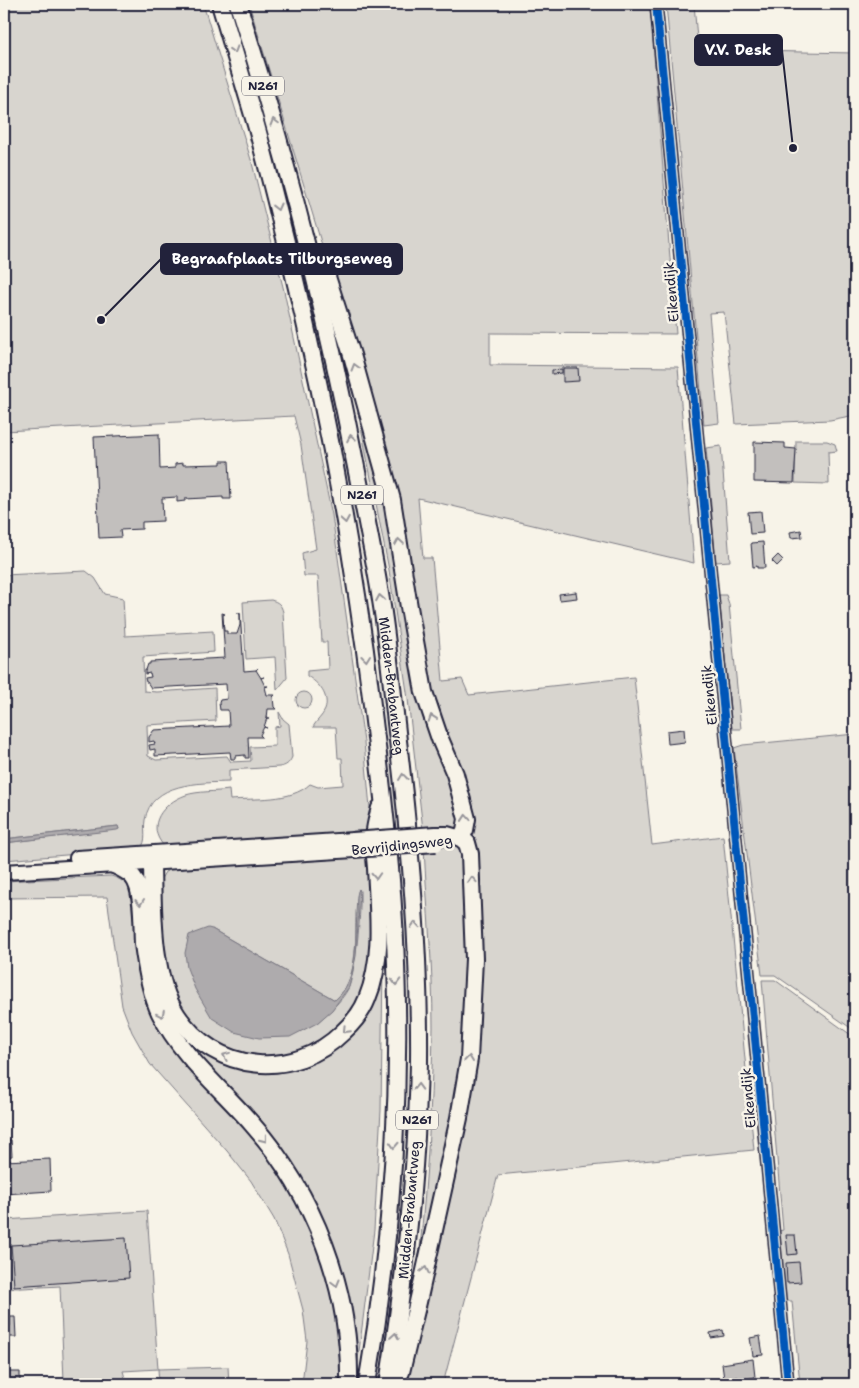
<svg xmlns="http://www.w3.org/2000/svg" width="859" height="1388" font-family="'Shantell Sans',sans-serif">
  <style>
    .green { fill: #d8d5cf; stroke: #7d7c85; fill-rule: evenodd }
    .water { fill: #aeabad; stroke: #76747f }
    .building { fill: #c2bfbd; stroke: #22223b }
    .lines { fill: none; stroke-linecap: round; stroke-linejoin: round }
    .minor-casing { stroke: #22223b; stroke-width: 14 }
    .secondary-casing { stroke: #22223b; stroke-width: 18 }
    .trunk-casing { stroke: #22223b; stroke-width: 20 }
    .minor { stroke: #f7f3e8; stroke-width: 10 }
    .secondary { stroke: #f7f3e8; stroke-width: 14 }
    .trunk { stroke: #f7f3e8; stroke-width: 16 }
    .secondary-bridge-casing { stroke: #22223b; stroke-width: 18; stroke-linecap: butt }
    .secondary-bridge { stroke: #f7f3e8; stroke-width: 14 }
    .cycleway-casing { stroke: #f7f3e8; stroke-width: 11 }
    .cycleway { stroke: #0057b8; stroke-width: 8 }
    .oneway { stroke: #97959a }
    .labels { text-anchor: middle; stroke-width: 5; stroke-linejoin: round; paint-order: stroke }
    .shield { fill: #f7f3e8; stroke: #62616f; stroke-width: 1 }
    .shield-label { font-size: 12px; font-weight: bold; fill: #22223b }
    .street-label { font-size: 14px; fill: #22223b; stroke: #f7f3e8 }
    .leader { fill: none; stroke: #22223b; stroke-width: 2 }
    .callout-dot { fill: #22223b; stroke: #f7f3e8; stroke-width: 2 }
    .callout { fill: #22223b; stroke: #22223b; stroke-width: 2 }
    .callout-label { font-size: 15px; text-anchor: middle; font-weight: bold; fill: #fff }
  </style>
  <rect width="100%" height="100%" fill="#f7f3e8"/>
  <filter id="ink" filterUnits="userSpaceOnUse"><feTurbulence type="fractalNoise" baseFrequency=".02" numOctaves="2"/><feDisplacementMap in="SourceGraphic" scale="10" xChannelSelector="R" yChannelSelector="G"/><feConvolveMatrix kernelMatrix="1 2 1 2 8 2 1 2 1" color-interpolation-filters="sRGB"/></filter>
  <g filter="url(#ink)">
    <!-- green -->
    <path class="green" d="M4 4H203L252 163 284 291 332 515 364 742 372 830 353 831 350 834 164 846C145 825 163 803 186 795 198 791 216 792 229 790L230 800C255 798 291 802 310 784L318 787 343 785 342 758H338L336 727H313C316 721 322 717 325 710 330 696 319 683 307 676V671L328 669 327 642H322L318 576H304L302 553 316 549 301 445 294 416 4 431Z
      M249 4H650L676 334 490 333V365L678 367 694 563 418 498 423 558H432L443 681 462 679 469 695 634 677 652 845 723 836 754 1150 498 1175 443 1384H403L460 1132 473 842 470 817 435 714 351 341Z
      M666 4H694L698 50 855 53V415L830 420 736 424 724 312 709 313 719 423 704 425Z
      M348 361 368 422 402 583 460 809 458 826 454 829 423 830 408 699 389 570Z
      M796 441H827L835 444 837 451 828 452 829 484 795 483Z
      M721 446 730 561 716 562 706 448Z
      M86 571 95 578 105 594 123 598 125 636 213 631 214 652 143 657 144 691 157 692 215 688 216 721 147 725 148 756 156 760 227 756 231 762 251 761 250 747 275 746V727L280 726 279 712 283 719 289 724 292 757C289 764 286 766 279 767L229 770V782C200 783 151 782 145 820 143 832 148 840 140 849L4 860V843L119 829 118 826 4 839V575Z
      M719 595H726L729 604 741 729H732Z
      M271 600C278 602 281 604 283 612L287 678 277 690 275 657 246 659 243 602Z
      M296 700a8 8 0 1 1 16 0a8 8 0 1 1-16 0Z
      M855 734V1031L775 975H762L734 748 743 745Z
      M459 846 460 847 469 894 464 1068 416 1289C425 1202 432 1114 433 1027 433 967 427 907 424 848Z
      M373 855V965L364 997 347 1024 295 1057 264 1059 235 1054 207 1040 178 1007 162 955 158 884 165 872 181 865ZM359 889C363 902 355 976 348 989 341 1002 328 1013 317 1023L212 929 335 1000C359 980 355 941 356 912 357 904 356 896 359 889Z
      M111 876C120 879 126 882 132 891L145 984 273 1156 315 1235 333 1289 343 1357 342 1384H302L307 1341 303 1310 288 1254 274 1219 251 1181 227 1151 150 1064 132 1032 122 1006 107 897 4 898V881Z
      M383 963 381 1110 374 1230 355 1384 320 1223 174 1030 161 991 231 1063 336 1047Z
      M762 980H775L851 1035H855V1384H800L792 1301H785L779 1231 783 1230Z
      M147 1211 158 1369 228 1367 229 1384H159L158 1369 123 1371 125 1378H127V1384H4L64 1381 60 1286 4 1289V1220Z"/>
    <!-- water -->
    <path class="water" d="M118 826 119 829 117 830 4 843V839Z
      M359 889 360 891 356 956 349 987 332 1010 317 1023 290 1037 259 1038 234 1032 212 1018 195 989 187 968 185 953 189 935 208 928 212 929 335 1000C359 980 355 940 357 912 357 904 356 896 359 889Z"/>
    <!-- building -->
    <path class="building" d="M563 368H578L579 381 563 382Z
      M562 369V373L552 374V370Z
      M159 434 160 469 175 468V464L183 463V465L221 464V461H229L231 499H223V497L185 499V501L177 502V497L162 498 163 521 142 522V529L120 530 121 537 99 538 94 437Z
      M754 442 785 443V448L796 449 794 483 754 482Z
      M761 511 763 533 750 534 748 512Z
      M801 530 802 537 791 538 790 532Z
      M763 542 765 568H757V566L753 567 751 543Z
      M778 555 783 560 777 566 772 561Z
      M576 592 577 598 560 600 559 594Z
      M240 612 244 671 256 670 258 668 256 670 261 678 264 677 261 678 265 686H268L265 687 267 695H275L273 697 274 707 276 709H268L267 718H270H267L264 727 267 728 264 727 260 735 262 737H248L249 758H245V755L235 756V759H231L230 752 155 756V749L150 750 149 745 155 744 154 741 149 742V737L154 730 229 726 228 710H220L219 703 220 700 227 699 226 684 151 688 147 682H146L145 678 151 677 150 673 145 674V670H146L148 664H150V662L225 658 222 613 225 614 223 615 224 631H227V634H237L240 625V614L237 613H240Z
      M684 729 685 742 668 744 667 731Z
      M4 1140H11L12 1156 4 1157Z
      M50 1159 51 1191 4 1194V1161Z
      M786 1235H795L797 1254 788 1255Z
      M126 1238 129 1278 14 1286 11 1245Z
      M799 1262 801 1282 787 1283 786 1263Z
      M10 1317H15L16 1337H6V1326H10Z
      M723 1330 724 1336 711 1338 710 1333Z
      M760 1336 763 1355 753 1356 750 1338Z
      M753 1359 755 1377 737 1381V1377L724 1379 722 1364Z
      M4 1372H20V1384H4Z"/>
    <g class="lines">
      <defs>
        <path id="minor" d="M656 4 788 1384"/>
        <path id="secondary" d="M435 834H447L461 838
          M77 858 353 840
          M4 872 354 850"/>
        <g id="trunk">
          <path d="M220 4C232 44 244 84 256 125 266 161 275 198 284 234 322 387 352 541 371 697 382 786 393 875 396 964 401 1104 391 1246 367 1384"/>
          <path id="s1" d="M238 4C286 156 326 310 356 467 366 518 377 569 384 620 389 657 393 695 397 732 410 842 420 951 419 1062 417 1170 405 1277 388 1384"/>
          <path d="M321 258 352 355 392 500 409 607 424 692 440 739 455 774 467 819 465 830 461 838 467 843 470 854 474 959 469 1059 459 1118 418 1302 401 1372 395 1384"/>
          <path d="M152 863C153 908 151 976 177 1015 215 1073 294 1081 343 1032 353 1023 362 1012 367 999 384 958 378 911 376 868 375 856 373 842 375 830 376 823 378 815 380 808"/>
          <path d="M114 865C120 868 129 872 133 877 144 890 142 927 143 944 146 967 150 992 160 1013 181 1056 221 1088 252 1124 314 1194 351 1290 349 1384"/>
        </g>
      </defs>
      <!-- minor casing -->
      <use href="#minor" class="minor-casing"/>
      <!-- secondary casing -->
      <use href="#secondary" class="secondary-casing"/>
      <!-- trunk casing -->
      <use href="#trunk" class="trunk-casing"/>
      <!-- minor -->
      <use href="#minor" class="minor"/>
      <!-- secondary -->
      <use href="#secondary" class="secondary"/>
      <!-- trunk -->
      <use href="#trunk" class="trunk"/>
      <defs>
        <path id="secondary-bridge" d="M353 840 435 834
          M354 850 436 844"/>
      </defs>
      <!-- secondary-bridge casing -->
      <use href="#secondary-bridge" class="secondary-bridge-casing"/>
      <!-- secondary-bridge -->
      <use href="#secondary-bridge" class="secondary-bridge"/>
      <defs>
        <path id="cycleway" d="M656 4 788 1384"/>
      </defs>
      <!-- cycleway casing -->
      <use href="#cycleway" class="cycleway-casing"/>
      <!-- cycleway -->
      <use href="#cycleway" class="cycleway"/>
    </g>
    <!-- one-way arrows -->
    <defs><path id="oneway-chevron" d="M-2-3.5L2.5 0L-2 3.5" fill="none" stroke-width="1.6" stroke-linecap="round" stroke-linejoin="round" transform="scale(1.25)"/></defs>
    <g class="oneway">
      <use href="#oneway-chevron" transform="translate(234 50) rotate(73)"/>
      <use href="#oneway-chevron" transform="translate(274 122) rotate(-106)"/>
      <use href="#oneway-chevron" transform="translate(277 207) rotate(76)"/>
      <use href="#oneway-chevron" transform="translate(355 367) rotate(-106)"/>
      <use href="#oneway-chevron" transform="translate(351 438) rotate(-101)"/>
      <use href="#oneway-chevron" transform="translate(345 520) rotate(80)"/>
      <use href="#oneway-chevron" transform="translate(399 542) rotate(-99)"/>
      <use href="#oneway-chevron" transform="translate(380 598) rotate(-100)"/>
      <use href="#oneway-chevron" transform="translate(366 658) rotate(83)"/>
      <use href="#oneway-chevron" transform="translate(432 718) rotate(-109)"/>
      <use href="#oneway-chevron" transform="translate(403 777) rotate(-97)"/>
      <use href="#oneway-chevron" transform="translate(466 818) rotate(-95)"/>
      <use href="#oneway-chevron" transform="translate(376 876) rotate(87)"/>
      <use href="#oneway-chevron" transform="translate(472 880) rotate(-94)"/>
      <use href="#oneway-chevron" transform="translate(140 902) rotate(83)"/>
      <use href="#oneway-chevron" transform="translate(415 925) rotate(-94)"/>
      <use href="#oneway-chevron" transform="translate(396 982) rotate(89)"/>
      <use href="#oneway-chevron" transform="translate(161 1014) rotate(64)"/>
      <use href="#oneway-chevron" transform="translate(346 1030) rotate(134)"/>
      <use href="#oneway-chevron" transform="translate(226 1056) rotate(-158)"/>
      <use href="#oneway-chevron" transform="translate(469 1059) rotate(-83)"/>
      <use href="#oneway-chevron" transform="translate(418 1087) rotate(-88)"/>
      <use href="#oneway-chevron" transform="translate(264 1139) rotate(52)"/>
      <use href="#oneway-chevron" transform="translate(394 1145) rotate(93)"/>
      <use href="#oneway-chevron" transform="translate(425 1270) rotate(-78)"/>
      <use href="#oneway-chevron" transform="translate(336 1283) rotate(75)"/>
      <use href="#oneway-chevron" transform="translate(395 1336) rotate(-81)"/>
    </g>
  </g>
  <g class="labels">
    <!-- shield labels -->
    <g class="shield">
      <rect x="242" y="76.5" width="42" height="19" rx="4"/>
      <rect x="341" y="485.5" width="42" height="19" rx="4"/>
      <rect x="396" y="1110.5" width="42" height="19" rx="4"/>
    </g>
    <g class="shield-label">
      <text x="263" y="90">N261</text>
      <text x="362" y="499">N261</text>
      <text x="417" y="1124">N261</text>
    </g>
    <!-- street labels -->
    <g class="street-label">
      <text transform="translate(671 292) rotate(-95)" y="5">Eikendijk</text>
      <text dy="5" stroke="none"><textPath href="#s1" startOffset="700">Midden-Brabantweg</textPath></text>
      <text transform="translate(709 695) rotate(-96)" y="5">Eikendijk</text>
      <text transform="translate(402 845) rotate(-6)" y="5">Bevrijdingsweg</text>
      <text transform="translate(748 1098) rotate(-95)" y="5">Eikendijk</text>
      <text transform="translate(409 1210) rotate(-85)" y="5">Midden-Brabantweg</text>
    </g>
  </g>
  <!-- callouts -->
  <path class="leader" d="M793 148L782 50M101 320L161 259"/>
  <g class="callout-dot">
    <circle cx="793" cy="148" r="5"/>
    <circle cx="101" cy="320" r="5"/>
  </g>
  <g class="callout">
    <rect x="695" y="35" width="87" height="30" rx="5"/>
    <rect x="161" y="244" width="241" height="30" rx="5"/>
  </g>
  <g class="callout-label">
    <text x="738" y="55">V.V. Desk</text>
    <text x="282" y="264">Begraafplaats Tilburgseweg</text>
  </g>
  <!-- margin -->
  <rect width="859" height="1388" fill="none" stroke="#f7f3e8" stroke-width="20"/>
  <rect x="10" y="10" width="839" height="1368" fill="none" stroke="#22223b" stroke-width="2" filter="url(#ink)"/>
</svg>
